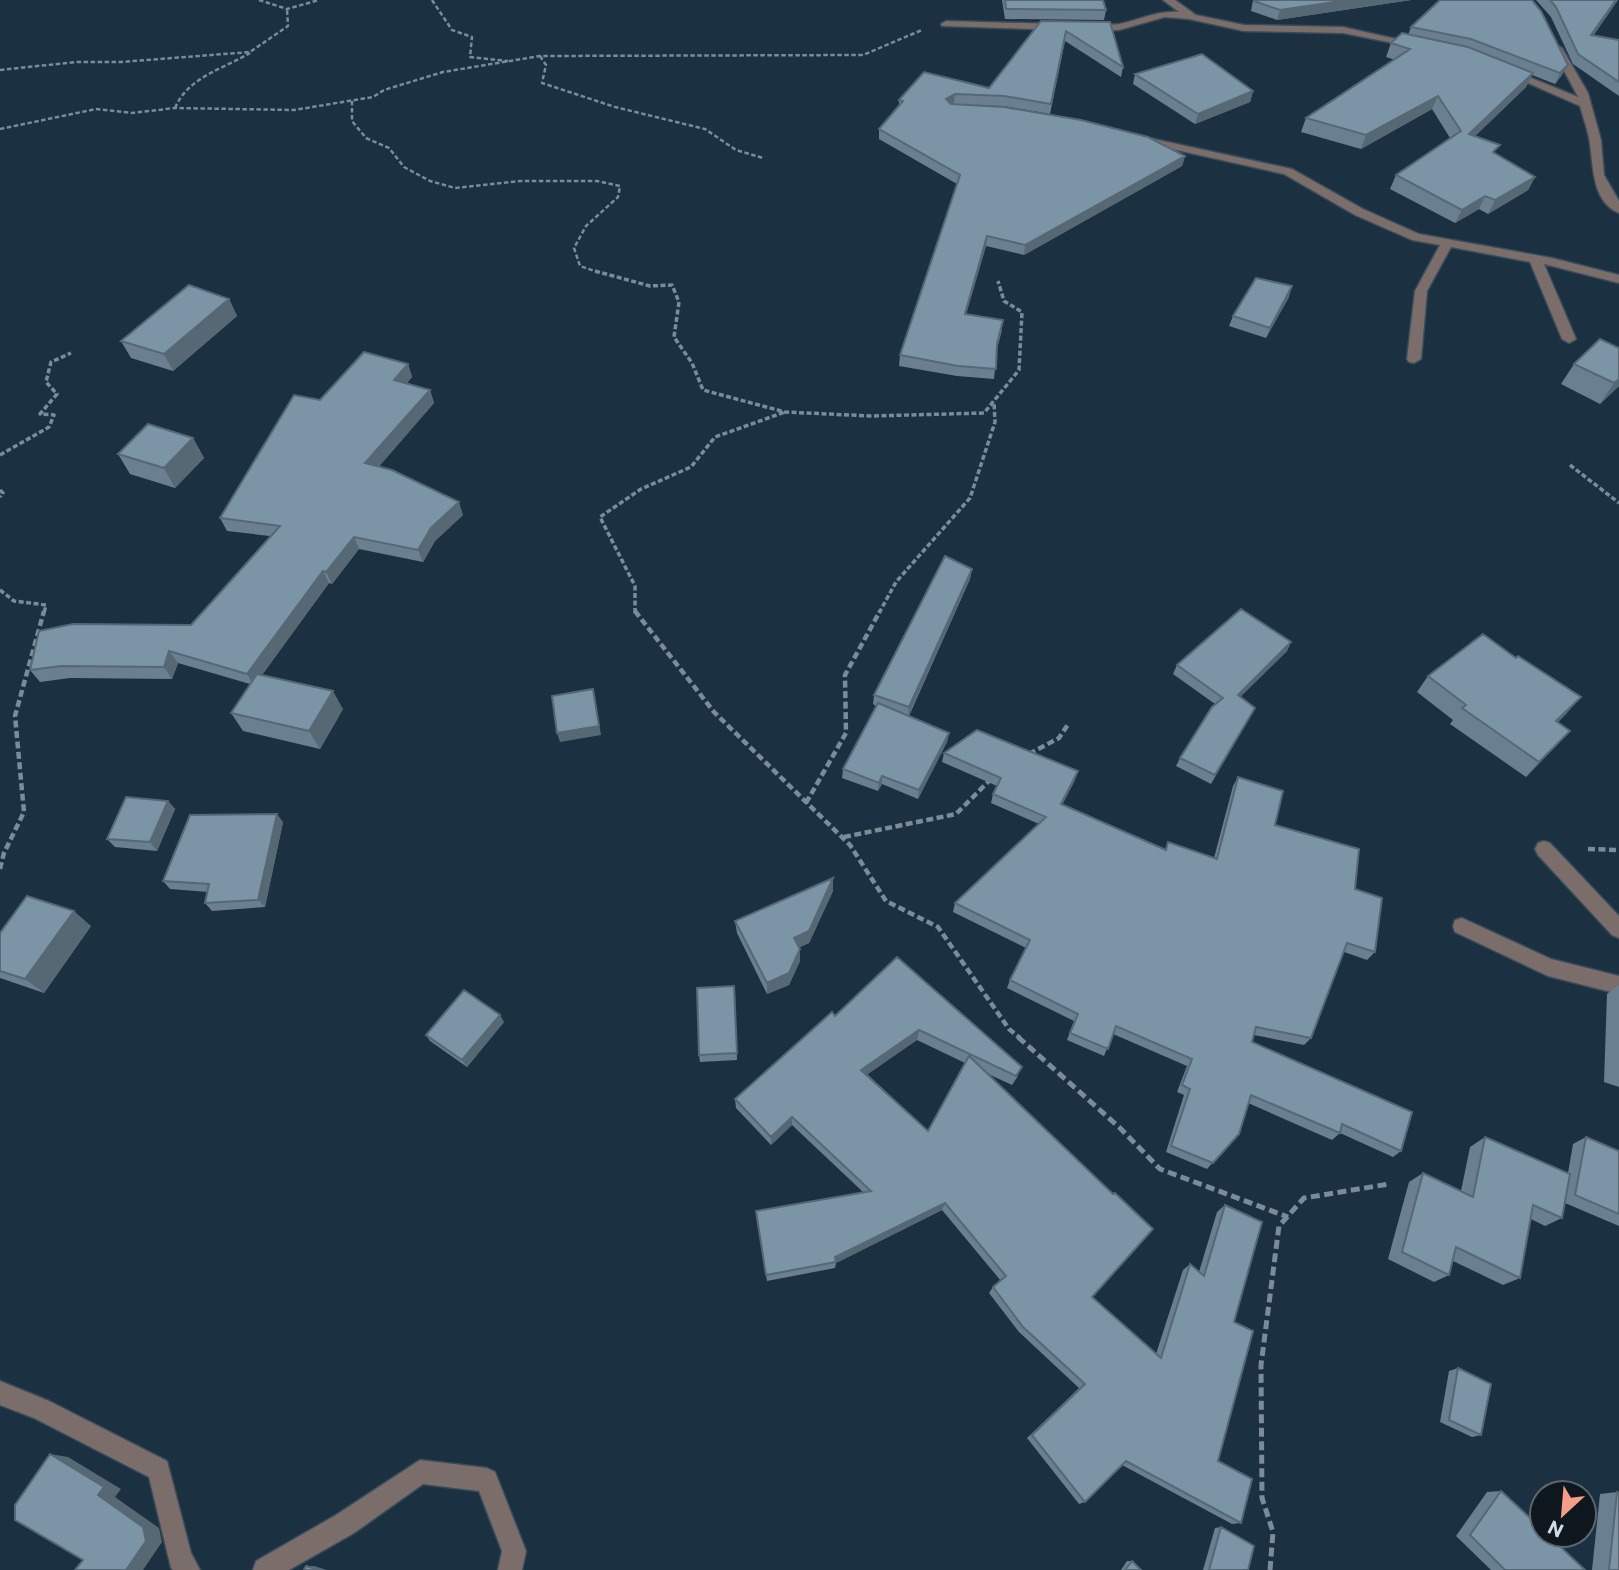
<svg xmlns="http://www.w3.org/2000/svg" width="1619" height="1570" font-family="Commissioner,sans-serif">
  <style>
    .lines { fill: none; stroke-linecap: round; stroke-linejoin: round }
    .minor-casing { stroke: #384c5b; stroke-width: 3 }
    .path-far3 { stroke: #7b8b98; stroke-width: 2.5; stroke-dasharray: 4.5 2.5; stroke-linecap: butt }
    .path-far2 { stroke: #7b8b98; stroke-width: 3.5; stroke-dasharray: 5 2.5; stroke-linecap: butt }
    .path-far1 { stroke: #7b8b98; stroke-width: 4.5; stroke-dasharray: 7 3.5; stroke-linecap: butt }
    .path { stroke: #7b8b98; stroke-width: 5; stroke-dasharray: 9 4.5; stroke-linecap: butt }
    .minor { fill: #7b6d6a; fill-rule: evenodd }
    .wall { fill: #6a7f8f; fill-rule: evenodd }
    .shaded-wall { fill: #566874 }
    .building { fill: #7b94a6; stroke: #566874; stroke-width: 2 }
  </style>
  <rect width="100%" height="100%" fill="#1b3040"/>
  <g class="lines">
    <defs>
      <path id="minor" d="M1163 0H1175L1196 15 1244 25 1343 27 1423 45 1418 48 1343 33 1244 31 1189 19 1165 17 1119 30 1087 31 1082 28C1092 21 1107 26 1119 24 1140 20 1157 10 1179 12Z
        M946 21 1059 24 1064 27 1059 30 942 26 941 24Z
        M1557 45 1562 48 1588 93 1601 140 1604 175 1619 201V213C1590 201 1594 163 1589 138 1587 128 1583 117 1580 106L1503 72 1512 70 1578 97 1552 48Z
        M1140 136 1292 169 1363 209 1419 234 1552 258 1619 275V283L1544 264 1576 339 1569 343 1562 339 1530 262 1451 247 1427 291 1421 359 1414 363 1409 362 1407 359 1415 291 1440 245 1412 240 1355 215 1284 174 1136 141V137Z
        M1544 841 1550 843 1619 916V938L1612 935 1538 855 1535 849 1538 843Z
        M1462 918 1551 959 1619 976V994L1548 976 1455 932 1453 926 1455 920Z
        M0 1381 49 1401 167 1461 191 1553 200 1570H173L171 1568 149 1477 34 1418 0 1405Z
        M420 1460 487 1468 495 1472 526 1551 522 1570H498L502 1551 479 1491 423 1484 354 1533 289 1570H253L256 1561 336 1515Z"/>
    </defs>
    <!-- minor casing -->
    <use href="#minor" class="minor-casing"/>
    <!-- path-far3 -->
    <path class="path-far3" d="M259 0 287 9 319 0
      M432 0 452 30 472 37 470 57 508 61
      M540 56 546 65 542 83 615 107 705 129 736 150 763 158
      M0 70 76 62H121L250 52 288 26 287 9
      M352 101V121L366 138 389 148 404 167 430 181 455 188 520 181H597L620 186 618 197 586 226 574 248 580 266 600 273
      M175 108C188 77 223 69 250 53
      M0 129 96 109 132 113 175 108 294 110 373 97 384 90 443 72 540 56 863 55 922 30"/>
    <!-- path-far2 -->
    <path class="path-far2" d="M595 271 650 286 672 285 679 302 674 337 692 363 703 390 785 412 871 416 984 413 1019 370 1022 312 1004 301 998 281
      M0 455 49 427 54 415 40 414 57 394 46 382 51 362 71 353
      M1570 465 1619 503
      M0 490 3 493 0 497
      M0 590 14 601 46 605 44 613
      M635 613V586L600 517 641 489 691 467 715 437 785 412
      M879 613 896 582 970 498 995 422 994 402"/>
    <!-- path-far1 -->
    <path class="path-far1" d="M635 611 714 712 850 845 886 901 938 927 1009 1029 1020 1038
      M1029 754 1059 738 1069 723
      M806 803 846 733 845 675 880 611
      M844 837 956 814 990 780
      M1588 849 1619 850
      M0 869 4 853 24 812 15 716 44 611"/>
    <!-- path -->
    <path class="path" d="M1018 1037 1120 1128 1160 1169 1288 1217
      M1270 1570 1273 1532 1262 1498 1261 1365 1279 1226 1304 1198 1389 1184"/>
    <!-- minor -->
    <use href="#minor" class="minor"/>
  </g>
  <!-- wall -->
  <path class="wall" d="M1002 0H1103L1106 10 1104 20 1005 19Z
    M1253 0H1411L1277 20 1251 11Z
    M1440 0 1562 75 1555 84 1532 75 1526 87 1475 136 1496 154 1535 177 1528 190 1488 214 1479 209 1455 223 1390 189 1396 175 1450 138 1432 109 1361 149 1301 132 1306 118 1395 60 1386 57 1391 43 1408 35 1411 27Z
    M1536 0H1618L1593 36 1619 40V96L1573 64 1551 17Z
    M1041 21 1110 22 1123 67 1121 77 1065 41 1050 114 1003 106 954 105 1185 156 1182 166 1024 255 986 246 966 314 1002 330 997 349 994 379 957 376 899 366 900 355 957 184 879 139V129L899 106V100L989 88Z
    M1135 74 1253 91 1250 102 1195 124 1133 84Z
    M1289 297 1266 338 1229 326 1233 316Z
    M229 299 237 316 173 371 131 358 121 341Z
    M408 364 412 377 407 383 430 390 434 403 379 466 463 515 435 541 423 562 359 549 332 584 329 583 262 675 343 709 320 749 243 731 231 713 250 684 178 663 172 679 70 678 40 682 30 670 191 625 270 536 227 531 220 518 320 400Z
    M1574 364 1619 386 1600 404 1561 384Z
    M193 438 204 458 175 488 130 474 118 454Z
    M972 569 970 579 909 716 949 733 947 742 918 799 882 784 878 791 842 778 843 769 876 706 873 704 874 695Z
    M1291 642 1287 651 1240 697 1255 708 1211 784 1176 766 1180 758 1215 704 1173 674 1177 665Z
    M1428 676 1567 713 1558 722 1556 746 1526 777 1450 724 1453 720 1417 692Z
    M944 753 1075 780 1062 805 1165 849 1168 842 1214 858 1233 786 1238 777 1275 825 1355 889 1375 952 1367 960 1344 952 1311 1038 1304 1045 1254 1035 1252 1042 1401 1151 1393 1157 1340 1133 1332 1140 1248 1103 1239 1134 1207 1169 1166 1152 1184 1095 1177 1092 1187 1066 1113 1034 1104 1056 1067 1040 1074 1021 1007 988 1010 980 1026 948 953 912 955 903 1039 824 991 803 993 794 997 786 942 762Z
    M168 801 175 809 157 851 115 847 107 839Z
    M283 822 265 907 212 911 205 903 208 892 170 889 163 881Z
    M833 891 809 943 799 947 800 961 789 985 767 994 737 933 735 921Z
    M91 926 44 993 0 978V933Z
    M897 957 1018 1076 1012 1085 986 1073 1092 1297 1156 1354 1183 1270 1190 1264 1199 1272 1217 1212 1225 1205 1234 1322 1218 1461 1241 1523 1232 1524 1122 1465 1085 1502 1079 1504 1027 1438 1079 1388 1019 1332 989 1293 993 1287 1001 1281 942 1210 836 1263 835 1268 767 1281 756 1211 863 1192 792 1125 771 1145 736 1108 735 1099 835 1016ZM917 1040 965 1063 928 1131 867 1074Z
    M1619 985V1087L1604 1082 1607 994Z
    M735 993 737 1060 700 1062 699 1055Z
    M504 1022 467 1067 430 1041 426 1035Z
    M1485 1137 1568 1173 1573 1144 1586 1137 1619 1151V1226L1565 1203 1562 1218 1545 1226 1531 1219 1520 1278 1503 1285 1453 1261 1449 1275 1434 1282 1388 1259 1409 1182 1423 1173 1461 1191 1470 1147Z
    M1458 1368 1481 1435 1472 1437 1440 1422 1449 1371Z
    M1501 1491 1585 1570H1491L1456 1536 1487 1492Z
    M1617 1492 1619 1570H1592L1600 1494Z
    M1221 1527 1248 1570H1203L1215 1528Z
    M1127 1561H1132L1141 1570H1121Z"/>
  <!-- shaded-wall -->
  <path class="shaded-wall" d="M1348 0H1411L1277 20 1280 10Z
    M1616 0H1618L1586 46 1591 35Z
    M1568 65 1562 75 1555 84 1560 73Z
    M1533 73 1526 87 1463 148 1469 134Z
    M1253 91 1250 102 1195 124 1198 114Z
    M955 94 954 104 945 110 946 99Z
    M1438 96 1432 109 1361 149 1366 135Z
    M1185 156 1182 166 1024 255 1025 245Z
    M1535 177 1528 190 1488 214 1495 200Z
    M1485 196 1479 209 1455 223 1462 210Z
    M987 236 986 246 963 325 965 314Z
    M1292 286 1289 297 1266 338 1270 328Z
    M229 299 237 316 173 371 164 354Z
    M408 364 412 377 399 393 394 380Z
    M1619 379V386L1600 404 1614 383Z
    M430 390 434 403 371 476 365 463Z
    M193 438 204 458 175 488 164 468Z
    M459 502 463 515 435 541 423 562 418 550 431 528Z
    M354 537 359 549 332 584 326 572Z
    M972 569 970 579 908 716 909 707Z
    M323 571 329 583 254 686 247 674Z
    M1291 642 1287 651 1233 704 1238 695Z
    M169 651 178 663 172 679 164 667Z
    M593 689 601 735 560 742 557 733Z
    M333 691 343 709 320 749 309 731Z
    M1581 697 1567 713 1542 737 1556 721Z
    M1570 731 1556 746 1526 777 1539 762Z
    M949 733 947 742 918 799 919 790Z
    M1078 771 1075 780 1058 813 1061 804Z
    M882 776V784L878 791 879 783Z
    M168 801 175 809 157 851 150 842Z
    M277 814 283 822 265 907 258 900Z
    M833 878V891L809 943 794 950V938Z
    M74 911 91 926 44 993 25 979Z
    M800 949V961L789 985 767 994V983Z
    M500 1015 504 1022 467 1067 462 1060Z
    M919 1030 917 1040 861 1079V1070Z
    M792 1117V1125L771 1145V1137Z
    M945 1203 942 1210 836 1263 835 1257Z
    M50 1454 68 1457 121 1489 115 1497 159 1528 162 1542 143 1570H126L98 1495Z
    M306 1566H314L327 1570H320Z"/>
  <!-- building -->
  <path class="building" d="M1005 0H1103L1106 10 1006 9Z
    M1254 0H1348L1280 10 1254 1Z
    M1440 0H1532L1541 11 1568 65 1560 73 1471 39 1411 27Z
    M1550 0H1616L1591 35 1619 40V82L1578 54 1556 7Z
    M1041 21 1110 22 1123 67 1066 31 1051 104 1004 96 955 94 946 99 951 104 1004 107 1081 120 1148 137 1185 156 1025 245 987 236 965 314 1003 320 997 344 996 369 958 366 900 355 960 175 879 129 903 101 899 100 924 72 989 88Z
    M1402 33 1468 47 1533 73 1469 134 1500 145 1493 152 1535 177 1495 200 1485 196 1462 210 1396 175 1461 131 1438 96 1366 135 1306 118 1410 49 1391 43Z
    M1202 54 1253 91 1198 114 1135 74Z
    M1256 278 1292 286 1270 328 1233 316Z
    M189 285 229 299 164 354 121 341Z
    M1600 339 1619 348V379L1614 383 1574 364Z
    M364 352 408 364 394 380 430 390 365 463 392 470 459 502 431 528 418 550 354 537 326 572 323 571 247 674 169 651 164 667 61 666 30 670 39 631 73 624 191 625 280 526 220 518 294 395 320 400Z
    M148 424 193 438 164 468 118 454Z
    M945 556 972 569 909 707 874 695Z
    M1241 609 1291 642 1238 695 1255 708 1215 775 1180 758 1212 707 1223 698 1177 665Z
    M1483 634 1516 658 1518 656 1581 697 1556 721 1570 731 1539 762 1462 708 1466 705 1428 676Z
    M257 674 333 691 309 731 231 713Z
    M593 689 599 726 557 733 552 696Z
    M878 703 949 733 919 790 882 776 879 783 843 769Z
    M977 730 1078 771 1061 804 1166 850 1168 842 1217 859 1238 777 1283 791 1275 825 1359 849 1355 889 1382 898 1375 952 1347 943 1311 1038 1256 1027 1252 1042 1412 1112 1401 1151 1342 1124 1340 1133 1251 1095 1239 1134 1213 1163 1171 1146 1190 1089 1182 1085 1192 1059 1116 1026 1108 1049 1070 1033 1078 1014 1010 980 1030 940 955 903 1046 817 993 794 1001 778 944 753Z
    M126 797 168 801 150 842 107 839Z
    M277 814 258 900 205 903 209 884 163 881 190 815Z
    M833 878 809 931 794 938 800 949 789 973 767 983 735 921Z
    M27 896 74 911 25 979 0 971V933Z
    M897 957 1022 1067 1016 1076 919 1030 861 1070 928 1131 969 1056 1113 1194 1115 1193 1153 1229 1092 1297 1161 1358 1190 1264 1204 1276 1225 1205 1262 1222 1234 1322 1253 1331 1218 1461 1252 1479 1241 1523 1126 1461 1085 1502 1032 1435 1085 1384 1023 1327 993 1287 1006 1276 945 1203 835 1257 836 1262 766 1275 756 1211 871 1191 792 1117 771 1137 735 1099 832 1012 835 1016Z
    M734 986 737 1053 699 1055 697 988Z
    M464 990 500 1015 462 1060 426 1035Z
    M1485 1137 1570 1174 1562 1218 1533 1205 1520 1278 1456 1247 1449 1275 1402 1252 1423 1173 1473 1197Z
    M1586 1137 1619 1151V1214L1575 1195Z
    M1458 1368 1491 1384 1481 1435 1449 1420Z
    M50 1454 104 1487 98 1495 143 1527 146 1541 126 1570H75L83 1560 15 1520V1505Z
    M1501 1491 1542 1529V1535H1548L1585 1570H1505L1470 1535Z
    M1617 1492 1619 1493V1570H1609Z
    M1221 1527 1254 1546 1248 1570H1209Z
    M1132 1561 1141 1570H1125Z
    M306 1566 320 1570H304Z"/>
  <!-- north arrow -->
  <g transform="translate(1563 1514) rotate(206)"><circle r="33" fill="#0e171e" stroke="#5b666e" stroke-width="2"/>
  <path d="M0-5L12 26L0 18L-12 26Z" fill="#f49e88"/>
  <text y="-10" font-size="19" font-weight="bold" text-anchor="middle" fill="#cfdce6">N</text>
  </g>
</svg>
